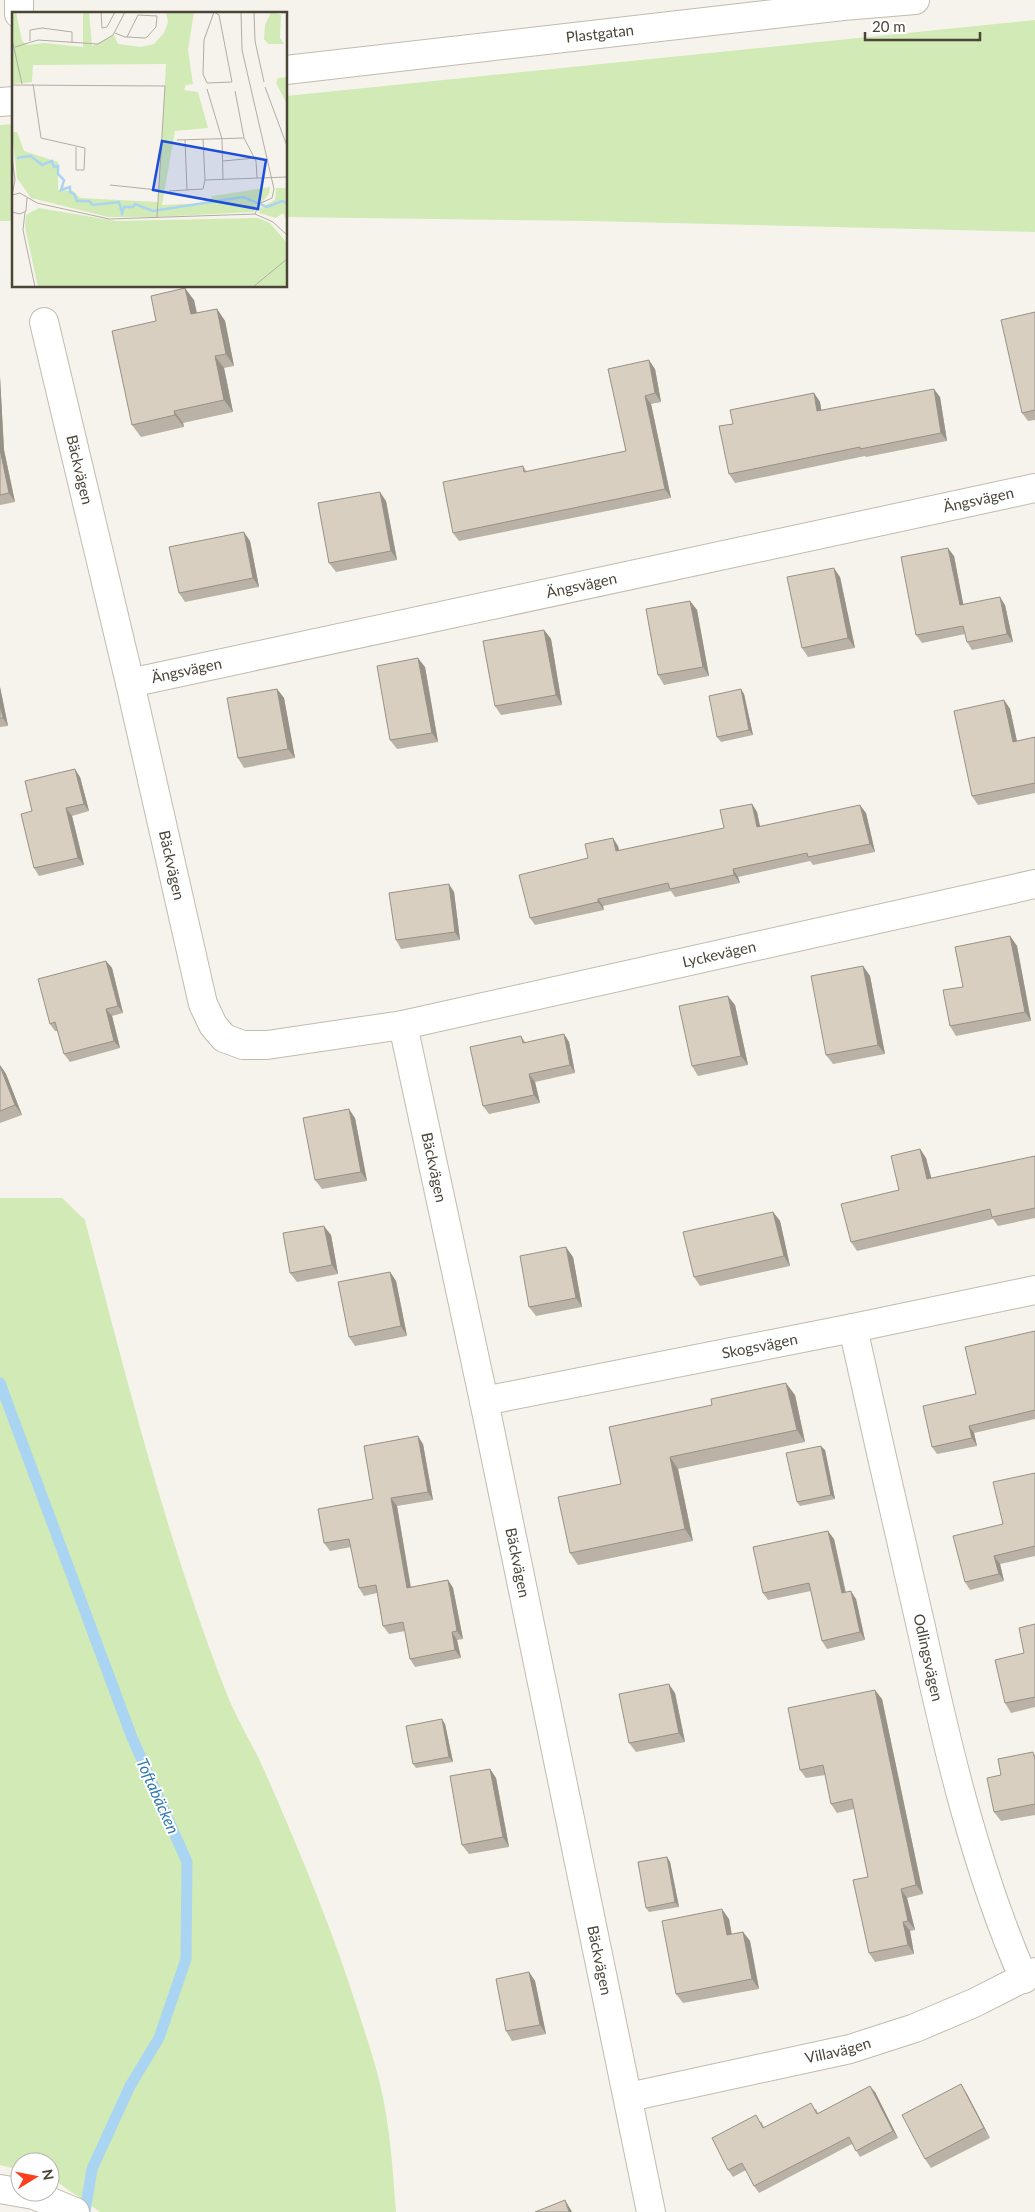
<svg xmlns="http://www.w3.org/2000/svg" width="1035" height="2212" font-family="Lato,sans-serif">
  <style>
    .green { fill: #d2eab5 }
    .lines { fill: none; stroke-linecap: round; stroke-linejoin: round }
    .stream { stroke: #a9d4f2; stroke-width: 11 }
    .minor-casing { stroke: #c2bbae; stroke-width: 30 }
    .minor { stroke: #fff; stroke-width: 28 }
    .wall { fill: #bab2a6 }
    .shaded-wall { fill: #979187 }
    .building { fill: #d8cfc1; stroke: #979187 }
    .labels { text-anchor: middle; stroke-width: 4; stroke-linejoin: round; paint-order: stroke }
    .street-label { font-size: 15px; fill: #4b4439; stroke: #fff }
    .water-label { font-size: 16px; font-style: italic; fill: #2e7ab2; stroke: #fff }
    .inset-river { fill: none; stroke: #a9d4f2; stroke-width: 2.5 }
    .inset-road { fill: none; stroke: #b2ada4; stroke-width: 1 }
    .view { fill: #1d4ed8; fill-opacity: 0.15; stroke: #1d4ed8; stroke-width: 2.5 }
    .inset-edge { fill: none; stroke: #4b4439; stroke-width: 2.5 }
  </style>
  <rect width="100%" height="100%" fill="#f6f3ec"/>
  <!-- green -->
  <path class="green" d="M1035 20V232L590 221 286 217V96Z
    M14 124V221H0V125Z
    M0 1198H62L85 1220C126 1377 167 1541 226 1692 237 1720 253 1745 265 1772 300 1852 334 1933 360 2017 369 2045 379 2074 384 2103 391 2139 393 2175 396 2212H100L50 2177V2162H20V2170L0 2165Z"/>
  <g class="lines">
    <!-- stream -->
    <path class="stream" d="M0 1383 131 1735 187 1862 186 1959 159 2038 130 2086 92 2169 85 2212"/>
    <defs>
      <g id="minor">
        <path d="M19 0V14"/>
        <path id="s1" d="M286 70 843 6 915 0"/>
        <path d="M0 102 14 101"/>
        <path id="s2" d="M44 322 130 683 203 1004 213 1025 224 1038 243 1045H267L403 1025 484 1401 651 2212"/>
        <path id="s3" d="M130 683 1035 488"/>
        <path id="s4" d="M403 1025 1035 884"/>
        <path id="s5" d="M853 1328C875 1428 898 1527 921 1627 947 1746 975 1867 1024 1979"/>
        <path id="s6" d="M484 1401 853 1328 1035 1290"/>
        <path id="s7" d="M629 2097 850 2049 915 2028 974 2003 1035 1972"/>
        <path d="M0 2189 34 2195 75 2212"/>
      </g>
    </defs>
    <!-- minor casing -->
    <use href="#minor" class="minor-casing"/>
    <!-- minor -->
    <use href="#minor" class="minor"/>
  </g>
  <!-- wall -->
  <path class="wall" d="M194 300 196 313 217 309 225 321 234 366 224 368 233 412 183 423 184 427 141 437 132 425 156 321Z
    M1035 312V420L1028 421 1022 413Z
    M608 369H655L661 402 651 404 671 498 459 541 453 533 523 466 527 472 626 451Z
    M0 377 4 450 15 502 0 505Z
    M814 393 820 402 821 411 940 397 947 441 866 457 865 456 735 483 729 474 733 424Z
    M386 501 397 560 336 572 329 563Z
    M250 541 259 587 185 602 179 593Z
    M954 556 963 604 1005 605 1013 642 972 650 967 642 965 634 922 643 916 635Z
    M840 577 855 648 808 657 802 648Z
    M690 601 697 610 709 676 664 685 658 675Z
    M544 630 551 639 562 705 501 715 495 706Z
    M425 667 438 742 397 749 390 740Z
    M0 687 8 726 0 727Z
    M277 689 284 698 295 758 244 768 238 758Z
    M744 694 753 735 721 742 717 737Z
    M1004 700 1010 709 1017 741 1035 737V793L978 805 972 796Z
    M80 777 89 811 72 816 84 865 39 876 34 868 32 811Z
    M752 804 757 812 760 827 866 813 875 852 813 865 810 861 738 877 740 883 675 897 671 891 603 906 604 910 535 925 530 918 588 858 618 846 619 851 724 828Z
    M454 892 460 940 401 949 396 940Z
    M1010 936 1017 946 1031 1021 956 1036 950 1026 963 987Z
    M106 961 112 968 123 1013 112 1016 120 1048 70 1062 64 1054 58 1031H55L50 1024Z
    M863 966 870 976 885 1054 833 1064 826 1055Z
    M735 1005 748 1065 698 1076 692 1066Z
    M564 1034 569 1042 575 1073 535 1082 540 1103 489 1114 483 1106 521 1036 526 1043Z
    M0 1065 6 1074 22 1115 0 1123Z
    M355 1118 367 1181 322 1189 315 1180Z
    M920 1149 926 1158 931 1178 1035 1156V1218L998 1226 993 1219 857 1251 851 1242 899 1190Z
    M773 1212 780 1221 790 1266 700 1286 694 1277Z
    M331 1235 338 1274 297 1282 290 1273Z
    M573 1257 582 1307 536 1316 529 1307Z
    M390 1272 396 1281 407 1336 355 1346 349 1337Z
    M1035 1331V1419L974 1433 977 1446 937 1454 932 1447 976 1394Z
    M795 1395 805 1442 678 1469 693 1541 578 1565 570 1553 621 1484 609 1427Z
    M423 1444 433 1500 397 1506 411 1587 448 1580 453 1588 463 1639 457 1640 461 1658 415 1667 410 1659 405 1631 389 1634 383 1626 377 1593 364 1596 359 1588 351 1547 330 1551 324 1543 373 1499Z
    M825 1450 835 1499 800 1506 797 1502Z
    M1035 1473V1556L1000 1564 1004 1581 970 1590 965 1582 1003 1524Z
    M834 1539 846 1592 856 1599 865 1640 827 1649 822 1641 811 1591 768 1600 763 1593Z
    M1035 1624V1707L1011 1713 1005 1703Z
    M675 1693 685 1742 636 1752 629 1743Z
    M882 1699 923 1894 907 1898 915 1930 910 1931 914 1954 875 1962 869 1953 868 1877 854 1809 837 1813 831 1804 825 1775 806 1778 800 1770Z
    M445 1724 453 1762 416 1768 413 1764Z
    M1035 1754V1815L1001 1821 994 1812Z
    M490 1769 496 1778 509 1847 469 1854 462 1845Z
    M667 1857 670 1862 679 1907 649 1912 646 1908Z
    M729 1919 732 1934 743 1932 750 1941 759 1989 683 2003 676 1994Z
    M529 1972 535 1981 546 2034 512 2041 506 2031Z
    M961 2084 967 2094 990 2138 931 2168 925 2159Z
    M875 2092 898 2138 860 2157 852 2144 759 2193 754 2186 746 2170 733 2177 728 2170 761 2121 764 2127 816 2109 818 2113Z"/>
  <!-- shaded-wall -->
  <path class="shaded-wall" d="M185 288 194 300 200 326 191 314Z
    M217 309 225 321 234 366 226 354Z
    M215 356 224 368 233 412 224 400Z
    M649 360 655 369 661 402 655 393Z
    M0 377 4 450 15 502 9 493 0 449Z
    M934 389 940 397 947 441 941 433Z
    M814 393 820 402 823 420 817 411Z
    M645 396 651 404 671 498 665 489Z
    M174 411 183 423 184 427 175 415Z
    M380 492 386 501 397 560 391 551Z
    M244 532 250 541 259 587 253 578Z
    M948 548 954 556 965 613 960 605Z
    M834 568 840 577 855 648 848 638Z
    M1000 597 1005 605 1013 642 1007 634Z
    M690 601 697 610 709 676 703 667Z
    M544 630 551 639 562 705 556 695Z
    M418 658 425 667 438 742 432 733Z
    M0 687 8 726 3 718 0 705Z
    M277 689 284 698 295 758 288 749Z
    M741 689 744 694 753 735 749 730Z
    M1004 700 1010 709 1019 751 1013 742Z
    M75 769 80 777 89 811 84 804Z
    M752 804 757 812 762 835 757 827Z
    M860 805 866 813 875 852 870 844Z
    M66 808 72 816 84 865 78 858Z
    M613 838 618 846 621 859 616 851Z
    M733 869 738 877 740 883 734 875Z
    M449 884 454 892 460 940 455 932Z
    M598 899 603 906 604 910 598 902Z
    M1010 936 1017 946 1031 1021 1025 1012Z
    M106 961 112 968 123 1013 118 1006Z
    M863 966 870 976 885 1054 878 1045Z
    M728 996 735 1005 748 1065 741 1056Z
    M106 1009 112 1016 120 1048 114 1041Z
    M564 1034 569 1042 575 1073 570 1065Z
    M0 1065 6 1074 22 1115 15 1105Z
    M529 1074 535 1082 540 1103 534 1095Z
    M349 1109 355 1118 367 1181 361 1172Z
    M920 1149 926 1158 934 1188 927 1179Z
    M773 1212 780 1221 790 1266 784 1256Z
    M324 1226 331 1235 338 1274 332 1265Z
    M566 1247 573 1257 582 1307 576 1298Z
    M390 1272 396 1281 407 1336 401 1326Z
    M786 1383 795 1395 805 1442 797 1430Z
    M969 1426 974 1433 977 1446 972 1438Z
    M418 1436 423 1444 433 1500 428 1492Z
    M821 1446 825 1450 835 1499 831 1495Z
    M670 1457 678 1469 693 1541 685 1529Z
    M391 1498 397 1506 412 1596 407 1588Z
    M828 1531 834 1539 847 1601 842 1593Z
    M994 1556 1000 1564 1004 1581 999 1574Z
    M448 1580 453 1588 463 1639 457 1631Z
    M851 1591 856 1599 865 1640 860 1632Z
    M452 1632 457 1640 461 1658 455 1650Z
    M669 1684 675 1693 685 1742 679 1733Z
    M875 1690 882 1699 923 1894 916 1885Z
    M442 1719 445 1724 453 1762 449 1757Z
    M490 1769 496 1778 509 1847 503 1837Z
    M667 1857 670 1862 679 1907 675 1902Z
    M901 1889 907 1898 915 1930 908 1921Z
    M722 1909 729 1919 733 1944 727 1935Z
    M903 1922 910 1931 914 1954 908 1945Z
    M743 1932 750 1941 759 1989 752 1979Z
    M529 1972 535 1981 546 2034 540 2025Z
    M961 2084 967 2094 990 2138 984 2128Z
    M870 2086 875 2092 898 2138 893 2131Z
    M565 2200 571 2210 572 2212H569Z"/>
  <!-- building -->
  <path class="building" d="M185 288 191 314 217 309 226 354 215 356 224 400 174 411 175 415 132 425 112 331 156 321 151 296Z
    M1035 312V410L1022 413 1001 320Z
    M649 360 655 393 645 396 665 489 453 533 443 482 523 466 524 472 626 451 608 369Z
    M934 389 941 433 860 449V447L729 474 719 426 733 424 730 410 814 393 817 411Z
    M0 449 9 493 0 495Z
    M380 492 391 551 329 563 318 503Z
    M244 532 253 578 179 593 169 547Z
    M948 548 960 605 1000 597 1007 634 967 642 963 626 916 635 901 557Z
    M834 568 848 638 802 648 787 577Z
    M690 601 703 667 658 675 646 609Z
    M544 630 556 695 495 706 483 641Z
    M418 658 432 733 390 740 377 666Z
    M277 689 288 749 238 758 227 698Z
    M741 689 749 730 717 737 709 696Z
    M1004 700 1013 742 1035 737V783L972 796 954 711Z
    M0 705 3 718H0Z
    M75 769 84 804 66 808 78 858 34 868 21 814 32 811 25 781Z
    M752 804 757 827 860 805 870 844 808 857 807 853 733 869 734 875 670 889 668 883 598 899V902L530 918 519 875 588 858 585 844 613 838 616 851 724 828 720 810Z
    M449 884 455 932 396 940 389 893Z
    M1010 936 1025 1012 950 1026 943 990 963 987 955 947Z
    M106 961 118 1006 106 1009 114 1041 64 1054 55 1022 50 1024 38 979Z
    M863 966 878 1045 826 1055 811 976Z
    M728 996 741 1056 692 1066 679 1006Z
    M564 1034 570 1065 529 1074 534 1095 483 1106 470 1047 521 1036 523 1043Z
    M0 1066 15 1105 0 1111Z
    M349 1109 361 1172 315 1180 303 1118Z
    M920 1149 927 1179 1035 1156V1208L992 1217 990 1209 851 1242 841 1204 899 1190 891 1156Z
    M773 1212 784 1256 694 1277 683 1232Z
    M324 1226 332 1265 290 1273 283 1233Z
    M566 1247 576 1298 529 1307 520 1256Z
    M390 1272 401 1326 349 1337 338 1282Z
    M1035 1331V1410L969 1426 972 1438 932 1447 923 1406 976 1394 965 1347Z
    M786 1383 797 1430 670 1457 685 1529 570 1553 558 1497 621 1484 609 1427 712 1405 711 1399Z
    M418 1436 428 1492 391 1498 407 1588 448 1580 457 1631 452 1632 455 1650 410 1659 403 1622 383 1626 376 1585 359 1588 349 1539 324 1543 318 1509 373 1499 364 1446Z
    M821 1446 831 1495 797 1502 786 1453Z
    M1035 1473V1546L994 1556 999 1574 965 1582 953 1536 1003 1524 993 1482Z
    M828 1531 842 1593 851 1591 860 1632 822 1641 809 1583 763 1593 753 1547Z
    M1035 1624V1697L1005 1703 995 1660 1024 1653 1019 1628Z
    M669 1684 679 1733 629 1743 619 1694Z
    M875 1690 916 1885 901 1889 908 1921 903 1922 908 1945 869 1953 853 1880 868 1877 852 1799 831 1804 823 1765 800 1770 788 1708Z
    M442 1719 449 1757 413 1764 406 1726Z
    M1033 1752 1035 1760V1804L994 1812 987 1778 1001 1775 998 1759Z
    M490 1769 503 1837 462 1845 450 1776Z
    M667 1857 675 1902 646 1908 638 1862Z
    M722 1909 727 1935 743 1932 752 1979 676 1994 662 1921Z
    M529 1972 540 2025 506 2031 496 1979Z
    M961 2084 984 2128 925 2159 902 2115Z
    M870 2086 893 2131 856 2151 849 2137 754 2186 742 2163 728 2170 712 2138 756 2115 763 2128 811 2103 817 2114Z
    M565 2200 569 2212H535Z"/>
  <g class="labels">
    <!-- street labels -->
    <g class="street-label">
      <text dy="5" stroke="none"><textPath href="#s1" startOffset="316">Plastgatan</textPath></text>
      <text dy="5" stroke="none"><textPath href="#s2" startOffset="152">Bäckvägen</textPath></text>
      <text dy="5" stroke="none"><textPath href="#s3" startOffset="868">Ängsvägen</textPath></text>
      <text dy="5" stroke="none"><textPath href="#s3" startOffset="462">Ängsvägen</textPath></text>
      <text dy="5" stroke="none"><textPath href="#s3" startOffset="58">Ängsvägen</textPath></text>
      <text dy="5" stroke="none"><textPath href="#s2" startOffset="558">Bäckvägen</textPath></text>
      <text dy="5" stroke="none"><textPath href="#s4" startOffset="324">Lyckevägen</textPath></text>
      <text dy="5" stroke="none"><textPath href="#s2" startOffset="1068">Bäckvägen</textPath></text>
      <text dy="5" stroke="none"><textPath href="#s6" startOffset="281">Skogsvägen</textPath></text>
      <text dy="5" stroke="none"><textPath href="#s2" startOffset="1472">Bäckvägen</textPath></text>
      <text dy="5" stroke="none"><textPath href="#s5" startOffset="338">Odlingsvägen</textPath></text>
      <text dy="5" stroke="none"><textPath href="#s2" startOffset="1878">Bäckvägen</textPath></text>
      <text dy="5" stroke="none"><textPath href="#s7" startOffset="214">Villavägen</textPath></text>
    </g>
    <!-- water labels -->
    <g class="water-label">
      <text transform="translate(158 1796) rotate(66)" y="6">Toftabäcken</text>
    </g>
  </g>
  <!-- overview -->
  <g transform="translate(12 12)">
    <rect width="275" height="275" fill="#f6f3ec"/>
    <path d="M0 0H4L10 29 15 33 32 31 71 35V0H77L80 34 102 23 106 32 129 35 142 32 152 21 156 10 154 0H182L176 38 181 72 174 73 172 78 186 80 196 116 163 119 150 193 197 191 200 184 258 175 257 182 242 200 142 205H96L19 186 5 166 0 120H5L12 139 46 150V178L61 179 68 186 146 190 154 52 21 53 20 70 0 72ZM259 0 269 3 268 26 272 32H256L252 27 253 13ZM275 65V92L264 71 266 66ZM264 176H275V210L271 201 264 206 247 201 248 196 263 188ZM27 196 104 209 246 206 258 211 275 231V275H26L13 215 14 203Z" fill="#d2eab5"/>
    <path class="inset-river" d="M5 146 19 144 30 153 40 149 42 155 46 154V162L52 168 49 178 58 175V180L62 182 65 189H77L81 193 107 190 110 201 112 195H121L123 192 141 199 231 185 255 195 270 189 275 191"/>
    <path class="inset-road" d="M89 0 90 16 95 15 103 0M202 0 192 28 191 62 195 71 220 70 207 3 202 0M229 0 230 38 262 177 260 186 247 192 243 202M242 0 243 29 252 70M103 21 113 25H115L133 26 135 25 144 15 145 4 126 3 115 25M0 27 10 72M18 29V18L30 16 60 20V31M3 35 26 28 86 32 101 23 113 0M21 72 29 126 73 136 72 158H64V135M0 73 153 74 145 205M253 75 275 134M195 77 210 127 211 167M223 79 232 126 244 149 245 166M191 127 193 168M165 128 232 126M173 128 175 178M0 145 3 168 0 183M211 149 243 146M98 173 146 178M157 179 191 177 193 168 275 165M0 183 8 181 25 191 97 207 243 202 261 210 275 223M0 200 8 202 14 199 15 186M13 200 11 218 23 275M241 275 275 247"/>
    <path class="view" d="M150 129 254 148 246 197 141 178Z"/>
    <rect width="275" height="275" class="inset-edge"/>
  </g>
  <!-- north arrow -->
  <g transform="translate(35 2177) rotate(80)"><circle r="24" fill="#ffffff" stroke="#b7b4b0"/>
  <path d="M0-4L9 19L0 12L-9 19Z" fill="#fc3f1d"/>
  <text y="-8" font-size="14" font-weight="bold" text-anchor="middle" fill="#4b4439">N</text>
  </g>
  <!-- scale -->
  <path d="M865 32v8h115v-8" fill="none" stroke="#4b4439" stroke-width="2.5"/>
  <text x="872" y="32" font-size="15" fill="#4b4439" stroke="#ffffff" stroke-width="4" paint-order="stroke">20 m</text>
</svg>
